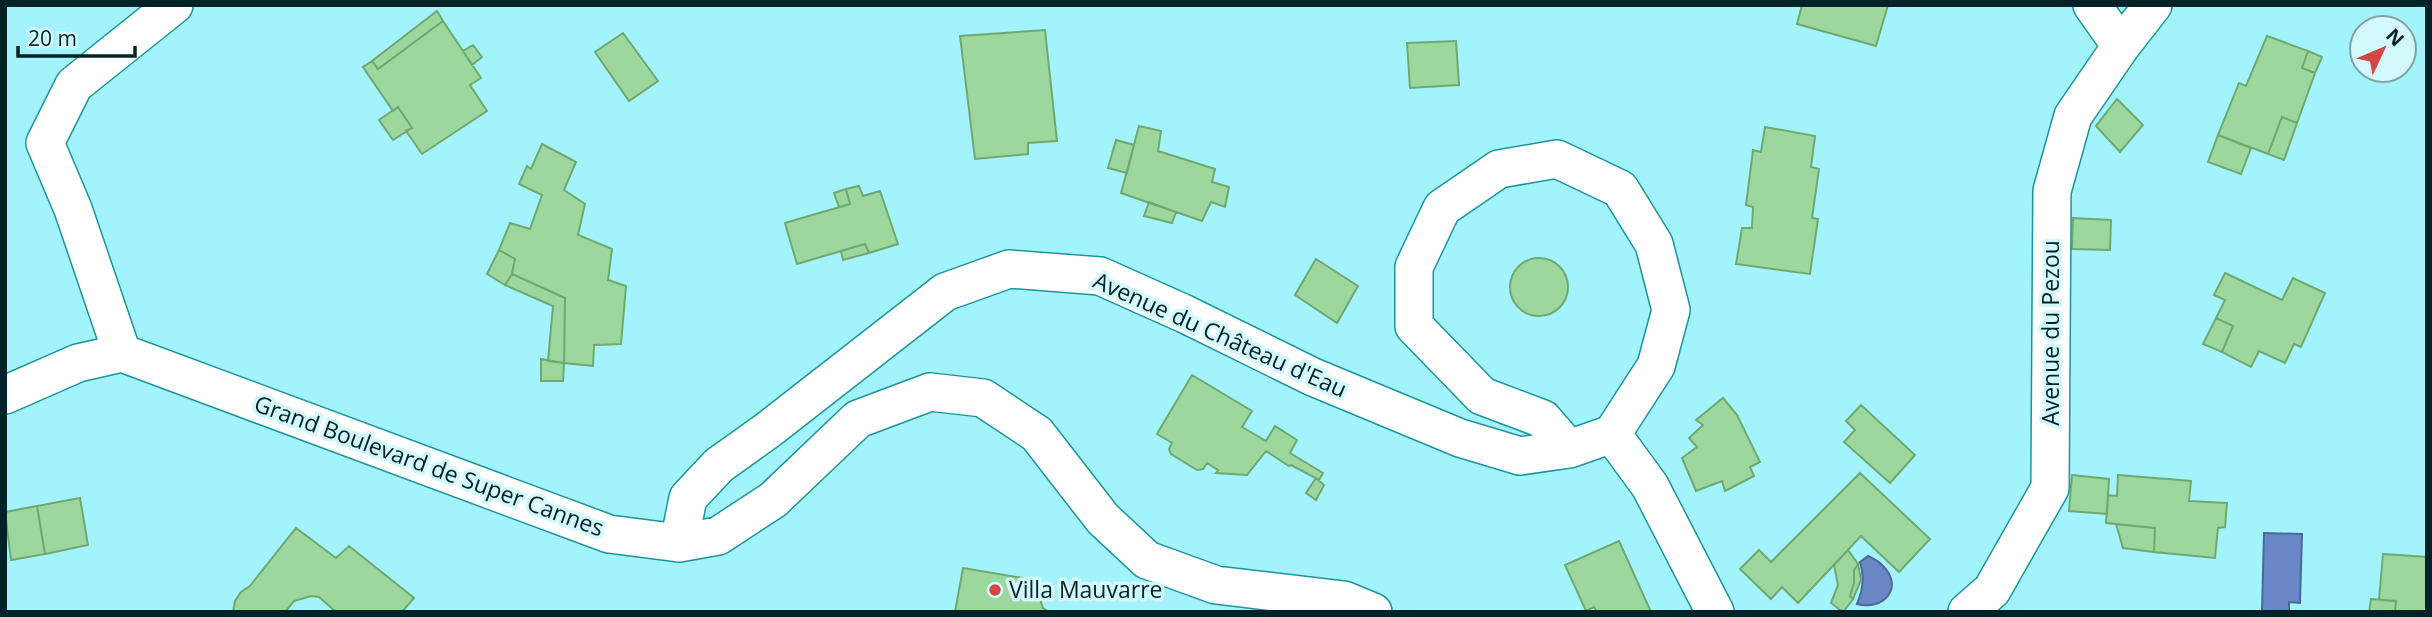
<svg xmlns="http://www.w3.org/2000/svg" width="2432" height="617" font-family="'Open Sans',sans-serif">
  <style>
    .water { fill: #6a87c7; stroke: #4a6997; stroke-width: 2 }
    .building { fill: #9cd89d; stroke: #70a872; stroke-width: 2 }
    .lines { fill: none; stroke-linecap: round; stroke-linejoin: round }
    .street-casing { stroke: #1c94a0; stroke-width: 40 }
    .street { stroke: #fff; stroke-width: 37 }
    .poi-dot { fill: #d44544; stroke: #d3f9fd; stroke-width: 2.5 }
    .labels { text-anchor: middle; stroke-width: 7; stroke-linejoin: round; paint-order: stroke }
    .street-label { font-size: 23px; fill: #012327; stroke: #d3f9fd }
    .poi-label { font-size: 23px; fill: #012327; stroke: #d3f9fd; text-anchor: start }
  </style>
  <rect width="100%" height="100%" fill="#a3f3fc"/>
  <!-- water -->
  <path class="water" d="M2264 533 2302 534 2300 603 2289 602V612H2262Z
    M1868 556C1872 558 1879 561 1882 565 1905 587 1884 611 1857 604 1863 590 1865 577 1860 562Z"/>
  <!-- building -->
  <path class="building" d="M1802 5H1888L1876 46 1797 24Z
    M437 11 443 21 378 69 372 61Z
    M443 21 481 78 470 85 487 111 422 154 406 131 412 128 398 107 393 111 363 67 372 61 378 69Z
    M1045 30 1057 141 1028 143V154L975 159 960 36Z
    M623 33 658 81 629 101 595 52Z
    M2267 36 2308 51 2302 68 2315 73 2297 123 2282 117 2268 154 2218 135 2239 83 2246 86Z
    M1456 41 1459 85 1410 88 1407 43Z
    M473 45 482 57 472 65 463 51Z
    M2308 51 2322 57 2315 73 2302 68Z
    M2117 99 2143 125 2120 152 2096 126Z
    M398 107 412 128 393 140 379 120Z
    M2282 117 2297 123 2284 160 2268 154Z
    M1139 126 1161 131 1158 151 1215 169 1212 182 1229 187 1225 207 1211 202 1202 221 1121 193Z
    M1765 127 1815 136 1811 167 1819 169 1812 218 1818 219 1810 274 1736 264 1742 228H1752L1753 207 1746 205 1753 150 1761 152Z
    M2218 135 2251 148 2241 174 2208 162Z
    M1116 140 1134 145 1127 173 1108 168Z
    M542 144 576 162 564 190 585 204 578 235 612 249 608 280 626 286 621 344 594 345 593 366 564 363 565 298 512 274 515 259 499 250 510 223 530 229 542 195 519 184 527 166 531 169Z
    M859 186 863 196 880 191 898 244 869 253 865 244 797 264 785 223 850 204 846 189Z
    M846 189 850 204 839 207 834 193Z
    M1149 202 1176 212 1172 223 1144 216Z
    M2073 218 2111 220 2110 250 2072 249Z
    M865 244 869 253 843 260 841 251Z
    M499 250 515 259 512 274 505 285 487 274Z
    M1510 287a29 29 0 1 1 58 0a29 29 0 1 1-58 0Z
    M1316 259 1358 286 1337 323 1295 295Z
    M2225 273 2282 300 2293 278 2325 293 2301 347 2294 344 2285 363 2259 351 2251 367 2222 352 2233 326 2216 318 2225 300 2214 295Z
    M512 274 565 298 564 363 548 361 553 306 505 285Z
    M2216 318 2233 326 2222 352 2203 344Z
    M541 359 564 363 563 381H541Z
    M1192 375 1252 411 1242 427 1266 441 1275 426 1297 440 1290 453 1323 473 1319 480 1291 465 1289 466 1266 451 1247 475 1216 473 1218 470 1207 463 1203 469 1197 470 1171 454 1169 449 1172 443 1157 434Z
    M1723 398 1737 415 1760 462 1750 467 1754 476 1725 491 1722 481 1696 491 1682 458 1697 447 1689 438 1703 425 1696 420Z
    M1861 405 1915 455 1890 483 1844 442 1855 430 1846 421Z
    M1860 473 1930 539 1899 572 1861 536 1798 603 1782 587 1771 599 1740 569 1759 550 1771 562Z
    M2072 475 2109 479 2107 514 2069 511Z
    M2118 475 2191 481 2189 501 2227 503 2225 527 2218 528 2215 558 2154 552 2155 528 2106 523 2108 495 2117 496Z
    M1316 478 1324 485 1316 500 1306 493Z
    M80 498 88 545 45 554 37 506Z
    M37 506 45 554 11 560 5 512Z
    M2116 524 2155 528 2154 552 2123 548Z
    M296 528 336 558 349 546 414 598 402 612H336L319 597 311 596 294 601 285 612H233L235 601 241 592 250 586Z
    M1619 541 1651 612H1597L1594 607 1586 611 1565 565Z
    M1848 550 1858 564 1854 570V583L1850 596 1853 599 1843 612 1831 603 1838 585 1834 565Z
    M2383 554 2427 557V612H2395L2396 601 2379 600Z
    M1858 564 1861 580 1853 599 1850 596 1854 583V570Z
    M963 568 1023 578V589H1031L1038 593 1043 608 1049 612H955Z
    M2371 599 2396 601 2395 612H2369Z"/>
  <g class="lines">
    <defs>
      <path id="street" d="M2092 5 2121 46
        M122 353 609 534 679 543 718 536 773 500 858 419 930 392 983 398 1037 434 1103 519 1147 560 1216 585 1344 600 1373 612
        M122 353 73 209 45 143 74 85 174 5
        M5 395 78 363 122 353
        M1569 449 1543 419 1482 396 1414 326V267L1442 208 1499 169 1557 159 1620 189 1654 244 1671 310 1656 366 1612 434
        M679 543 688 498 719 465 768 430 945 292 1009 269 1100 276 1185 314 1313 377 1460 438 1520 456 1569 449 1612 434 1650 486 1715 612
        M1967 612 1992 590 2050 488 2052 191 2073 116 2121 46 2153 5"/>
    </defs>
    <!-- street casing -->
    <use href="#street" class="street-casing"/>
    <!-- street -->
    <use href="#street" class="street"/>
  </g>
  <!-- markers -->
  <circle class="poi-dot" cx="995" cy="590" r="7"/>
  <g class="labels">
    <!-- street labels -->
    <g class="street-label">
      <text transform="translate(2051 333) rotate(-90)" y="8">Avenue du Pezou</text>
      <text transform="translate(1220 335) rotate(24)" y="8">Avenue du Château d'Eau</text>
      <text transform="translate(429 466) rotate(20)" y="8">Grand Boulevard de Super Cannes</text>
    </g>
    <!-- poi labels -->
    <g class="poi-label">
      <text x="1009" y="598">Villa Mauvarre</text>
    </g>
  </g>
  <!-- border -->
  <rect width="2432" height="617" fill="none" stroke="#012327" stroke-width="14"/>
  <!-- north arrow -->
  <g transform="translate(2383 49) rotate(46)"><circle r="33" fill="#d3f9fd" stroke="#7fa3a7" stroke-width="2"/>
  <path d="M0-5L12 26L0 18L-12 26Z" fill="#d44544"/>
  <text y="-10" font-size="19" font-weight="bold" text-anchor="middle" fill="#012327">N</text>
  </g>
  <!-- scale -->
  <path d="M18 46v10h117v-10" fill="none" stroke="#012327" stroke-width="3.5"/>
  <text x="28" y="46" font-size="21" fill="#012327" stroke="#d3f9fd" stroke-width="5" paint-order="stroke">20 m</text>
</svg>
